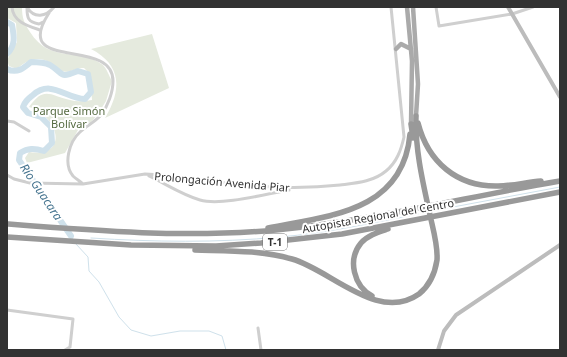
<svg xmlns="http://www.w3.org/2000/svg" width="567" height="357" font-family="'Noto Sans',sans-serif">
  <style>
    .green { fill: #e5eade }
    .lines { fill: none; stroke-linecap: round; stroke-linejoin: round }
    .stream { stroke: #cfe1eb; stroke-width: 1 }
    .river { stroke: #cfe1eb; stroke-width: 6 }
    .street { stroke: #cfcfcf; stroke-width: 3 }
    .secondary { stroke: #bcbcbc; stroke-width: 4 }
    .primary { stroke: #aaa; stroke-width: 4.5 }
    .highway { stroke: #999; stroke-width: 5.5 }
    .labels { text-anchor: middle; stroke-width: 4; stroke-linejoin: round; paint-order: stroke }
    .shield { fill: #fff; stroke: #707070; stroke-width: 1 }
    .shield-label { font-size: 10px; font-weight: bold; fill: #323232 }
    .park-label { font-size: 11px; fill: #566b42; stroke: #fff }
    .street-label { font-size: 11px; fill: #323232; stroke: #fff }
    .water-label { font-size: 12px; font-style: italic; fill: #45748f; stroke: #fff }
  </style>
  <rect width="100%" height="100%" fill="#fff"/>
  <!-- green -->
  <path class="green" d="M7 7H22C22 18 24 23 30 32 50 64 79 47 103 65 107 69 109 76 112 81L106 101 98 114 92 121 78 130 65 153 27 163 25 158 29 152C70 158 59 116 29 107 44 86 49 95 70 100 77 102 84 101 92 100L90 74 84 68C76 67 69 74 62 71 57 69 53 64 49 62 37 55 25 61 17 69L9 66 7 60 17 42 16 23 7 18Z
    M152 34 169 88 105 118C122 90 122 65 91 49Z"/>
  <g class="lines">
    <!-- stream -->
    <path class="stream" d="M437 210 560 187
      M71 236 73 239
      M91 238C154 242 217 243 280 237 327 233 372 223 418 214
      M76 244 88 257 89 271 99 282 119 317 131 330 151 336 180 331H209L222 336 226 350"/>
    <!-- river -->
    <path class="river" d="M7 22 12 25C14 36 16 45 7 54
      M7 69C17 74 24 68 31 62 38 62 44 62 50 65 65 74 58 79 78 71L88 74 91 92 85 99C65 98 51 79 33 95 28 99 25 101 23 107L28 113 41 117 51 127 52 143 44 151C34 148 28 148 20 153L19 160 71 236"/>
    <!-- street -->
    <path class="street" d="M12 7C13 22 28 26 40 30
      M27 7C34 19 46 17 54 7
      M436 7 439 26 512 14 533 7
      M27 8C27 18 28 22 39 24L43 22
      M49 13C10 73 113 36 113 81 113 92 108 106 101 115 95 122 86 126 80 132 69 142 63 164 73 176 76 179 80 181 83 184
      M7 121 14 122 29 131
      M7 175 14 179 30 183 83 184 145 174 163 175C224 183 278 192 340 185 356 183 373 182 386 171 397 162 401 150 404 137L391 7
      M149 176C166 184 182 195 200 200 221 206 266 194 289 190
      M7 310 73 319 70 347 65 350
      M258 328 261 350"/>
    <!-- secondary -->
    <path class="secondary" d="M508 7 560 97
      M438 350 444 331 456 315 560 245"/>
    <!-- primary -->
    <path class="primary" d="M407 7 412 61 411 124
      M413 7 418 84 416 116
      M396 49 401 44 411 49"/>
    <!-- highway -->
    <path class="highway" d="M418 123C428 162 457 187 498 186 512 186 527 182 541 181
      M411 124 413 138
      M7 224C97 231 186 238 276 230 372 221 466 197 560 181
      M268 228C329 216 403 212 410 134
      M7 237 131 245 216 246 261 243 342 234 560 192
      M195 250C226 251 261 250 292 259 331 270 378 323 419 294 429 286 435 273 437 260 438 245 433 229 430 215 423 183 415 150 416 116
      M372 296C354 286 347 260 361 243 368 235 379 232 388 229"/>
  </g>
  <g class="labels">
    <!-- shield labels -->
    <rect class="shield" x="263" y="234" width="24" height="16" rx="3"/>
    <g class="shield-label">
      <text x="275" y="246">T-1</text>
    </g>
    <!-- park labels -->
    <g class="park-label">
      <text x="69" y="115">Parque Simón<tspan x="69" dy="13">Bolívar</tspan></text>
    </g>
    <!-- street labels -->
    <g class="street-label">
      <text transform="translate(222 182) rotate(5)" y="4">Prolongación Avenida Piar</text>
      <text transform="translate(378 216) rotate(-10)" y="4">Autopista Regional del Centro</text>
    </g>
    <!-- water labels -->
    <g class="water-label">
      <text transform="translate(41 192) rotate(56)" y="4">Río Guacara</text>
    </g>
  </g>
  <!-- border -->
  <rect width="567" height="357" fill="none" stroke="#323232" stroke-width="16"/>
</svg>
